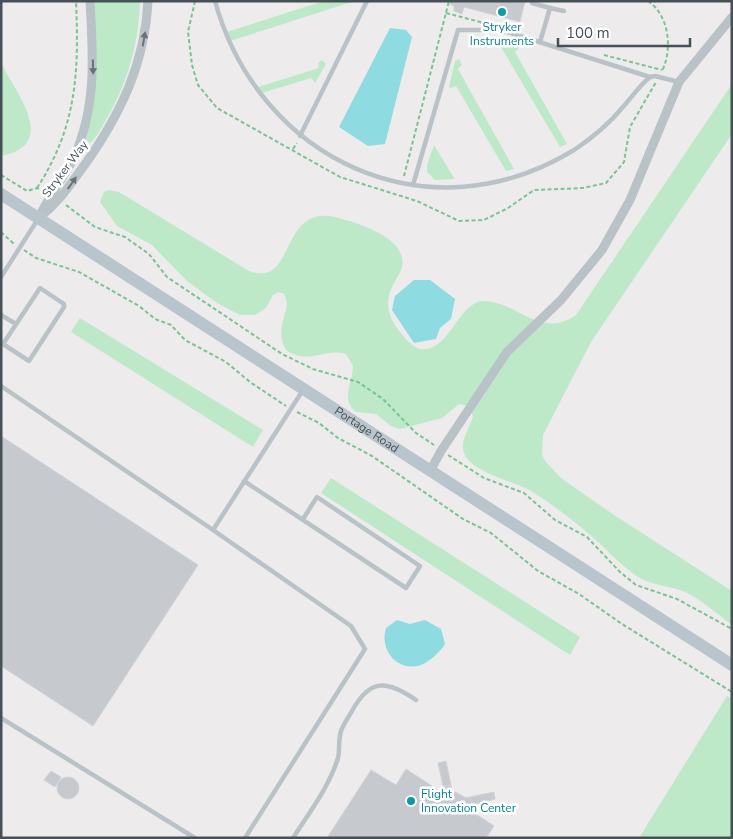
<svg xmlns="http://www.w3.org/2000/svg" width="733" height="839" font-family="'Nunito Sans',sans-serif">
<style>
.green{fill:#bde9c8}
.water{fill:#8edce1}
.building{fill:#c6c9cd;stroke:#d0d3d7}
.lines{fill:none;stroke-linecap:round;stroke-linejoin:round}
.path{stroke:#79c394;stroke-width:2;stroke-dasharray:4 2.5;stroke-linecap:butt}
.lane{stroke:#b8c2c7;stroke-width:4.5}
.street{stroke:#b8c2c7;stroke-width:9}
.secondary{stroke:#b9c5cc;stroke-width:12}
.oneway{fill:#687379}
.culture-dot{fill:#0f9aa8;stroke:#fff;stroke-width:2}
.labels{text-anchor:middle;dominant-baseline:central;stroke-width:5;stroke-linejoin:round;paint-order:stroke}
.culture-label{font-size:12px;fill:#0d838f;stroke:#fff}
.street-label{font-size:12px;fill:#465157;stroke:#fff}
</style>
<rect width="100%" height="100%" fill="#eeebec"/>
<g class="green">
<path d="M94,1H140C139,45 126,88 103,125C99,132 95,140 89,143L86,139C99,93 96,48 94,1Z"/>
<path d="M324,1H355L230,41L227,32Z"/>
<path d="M495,38L520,47L515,52L567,144L560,147L498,42L491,44L492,39Z"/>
<path d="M459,59L462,65L458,69L514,169L506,171L456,86L451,88L449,87L455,61Z"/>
<path d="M322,60L326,64L315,83L311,78L262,93L258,87L319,68L318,63Z"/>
<path d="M1,63C16,93 60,145 1,156Z"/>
<path d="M732,84V134L591,342L543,435L542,455L545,461L561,478L611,513L732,591V625C717,614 702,600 685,592C669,585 650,586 635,575C618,563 605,547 589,534C573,520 549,502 531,491C513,481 474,473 465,455C458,442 470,429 473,416L468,406L459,404L442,418L400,429L391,426L376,414L356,412C340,399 353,383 353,366L346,354C323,347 309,366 286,350C272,325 294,311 284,294L278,292L273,295L266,308L255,315H240L217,303L187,281L152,245L117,226L100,202L104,192L108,190L119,192L249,271C296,289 279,204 335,217C357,223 408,237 402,267C400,274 395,280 392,287C384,304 389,318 400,332C405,338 412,347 420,349C450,353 458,301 484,301C518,302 540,340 576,315Z"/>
<path d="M434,145L454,178V179L435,180L427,172V165Z"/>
<path d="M80,318L263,430L253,447L71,332Z"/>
<path d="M331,478L580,637L570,655L321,493Z"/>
<path d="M727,696L732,699V838H639Z"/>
</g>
<g class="water">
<path d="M390,28L406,30L412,37L385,144L368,146L339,127Z"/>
<path d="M414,280H430L455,299L451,319L440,328L436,339L414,343L392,310L395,296Z"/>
<path d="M397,620L410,624L425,620L441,629L445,644C440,652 429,662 421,665C397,673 379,649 386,628Z"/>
</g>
<g class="building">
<path d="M450,1H525L520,22L464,7L462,14L454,11V6L450,4Z"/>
<path d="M1,436L198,565L93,726L1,666Z"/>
<path d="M446,761L451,785L443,786L438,763Z"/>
<path d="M406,769L441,792L445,791L444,786L451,785L452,790L466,798L470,797L472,804L467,805L468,809L494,826L486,838H327L371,770L396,785Z"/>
<path d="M51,771L61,777L55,787L44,780Z"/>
<circle cx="68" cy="788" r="11"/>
<path d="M494,792L495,799L472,805L470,797Z"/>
</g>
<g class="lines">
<g class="path">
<path d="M195,1L188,32L192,65L198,85L217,108L340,177L417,201L459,221L484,220L508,208L534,190L583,188L606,183L624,162L630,127L656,82"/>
<path d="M648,1C669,15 673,49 662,71"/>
<path d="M446,13L484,23"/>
<path d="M604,55L662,70"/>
<path d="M293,149L297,143"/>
<path d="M1,175L27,191L37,188L45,192"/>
<path d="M404,176L449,1"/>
<path d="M37,188C77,126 79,73 76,1"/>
<path d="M66,205L95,227L125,237L149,254L167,277L282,354L313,369L358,382L383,399L416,433L434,445"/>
<path d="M1,232L14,244"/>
<path d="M24,250L36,258L79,272L139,306L155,319L171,325L185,340L226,362L250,382L286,406"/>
<path d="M297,412L319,423L338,438L372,456L463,519L491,533L538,571L579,594L622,624L732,692"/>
<path d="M448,455L484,478L524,493L555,520L587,537L620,572L636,585L677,599L732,629"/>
</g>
<g class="lane">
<path d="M215,1C259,161 429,239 574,150C592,138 609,124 622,108C632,97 639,86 650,77L655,76L679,82"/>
<path d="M532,3L550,8L540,42"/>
<path d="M550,8L564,11"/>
<path d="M300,136L367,1"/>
<path d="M413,185L458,30H501L650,77"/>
<path d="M1,277L38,219"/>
<path d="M40,288L64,304V307L29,361L3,344Z"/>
<path d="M1,315L16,324"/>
<path d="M1,386L213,530"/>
<path d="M244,481L406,588L420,566L317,497L303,519"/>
<path d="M1,718L195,838"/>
<path d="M245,838L365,649L351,626L213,530L303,390"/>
<path d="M293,838C309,813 329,787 338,758C340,750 338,740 341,731C343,725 348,718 352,711C370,678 387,680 416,700"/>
</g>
<g class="street">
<path d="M41,213C51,194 65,176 74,157C97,106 93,55 90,1"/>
<path d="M39,218C61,200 69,186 86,163C121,113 145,63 148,1"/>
<path d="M430,471L441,451L507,352L561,300L602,250L630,200L679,82L732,17"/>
</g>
<path class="secondary" id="s1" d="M1,194L732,665"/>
</g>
<defs><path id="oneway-solid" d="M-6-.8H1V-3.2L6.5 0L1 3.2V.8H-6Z" transform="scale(1.25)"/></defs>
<g class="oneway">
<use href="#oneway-solid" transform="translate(144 39) rotate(-80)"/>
<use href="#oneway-solid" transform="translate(93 67) rotate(89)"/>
<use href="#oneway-solid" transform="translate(72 183) rotate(-55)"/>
</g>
<g class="culture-dot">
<circle cx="502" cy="12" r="5"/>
<circle cx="411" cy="801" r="5"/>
</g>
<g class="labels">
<g class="culture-label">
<text x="502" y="27">Stryker<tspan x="502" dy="14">Instruments</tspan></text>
<text x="421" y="794" text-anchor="start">Flight<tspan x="421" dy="14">Innovation Center</tspan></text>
</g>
<g class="street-label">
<text transform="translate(65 169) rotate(-53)">Stryker Way</text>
<text stroke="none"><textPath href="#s1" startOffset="435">Portage Road</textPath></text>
</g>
</g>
<rect width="733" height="839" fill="none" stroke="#465157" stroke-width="5"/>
<path d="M558 38v8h132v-8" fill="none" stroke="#465157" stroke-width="2.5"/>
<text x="566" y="38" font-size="15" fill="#465157" stroke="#ffffff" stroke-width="4" paint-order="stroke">100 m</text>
</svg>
